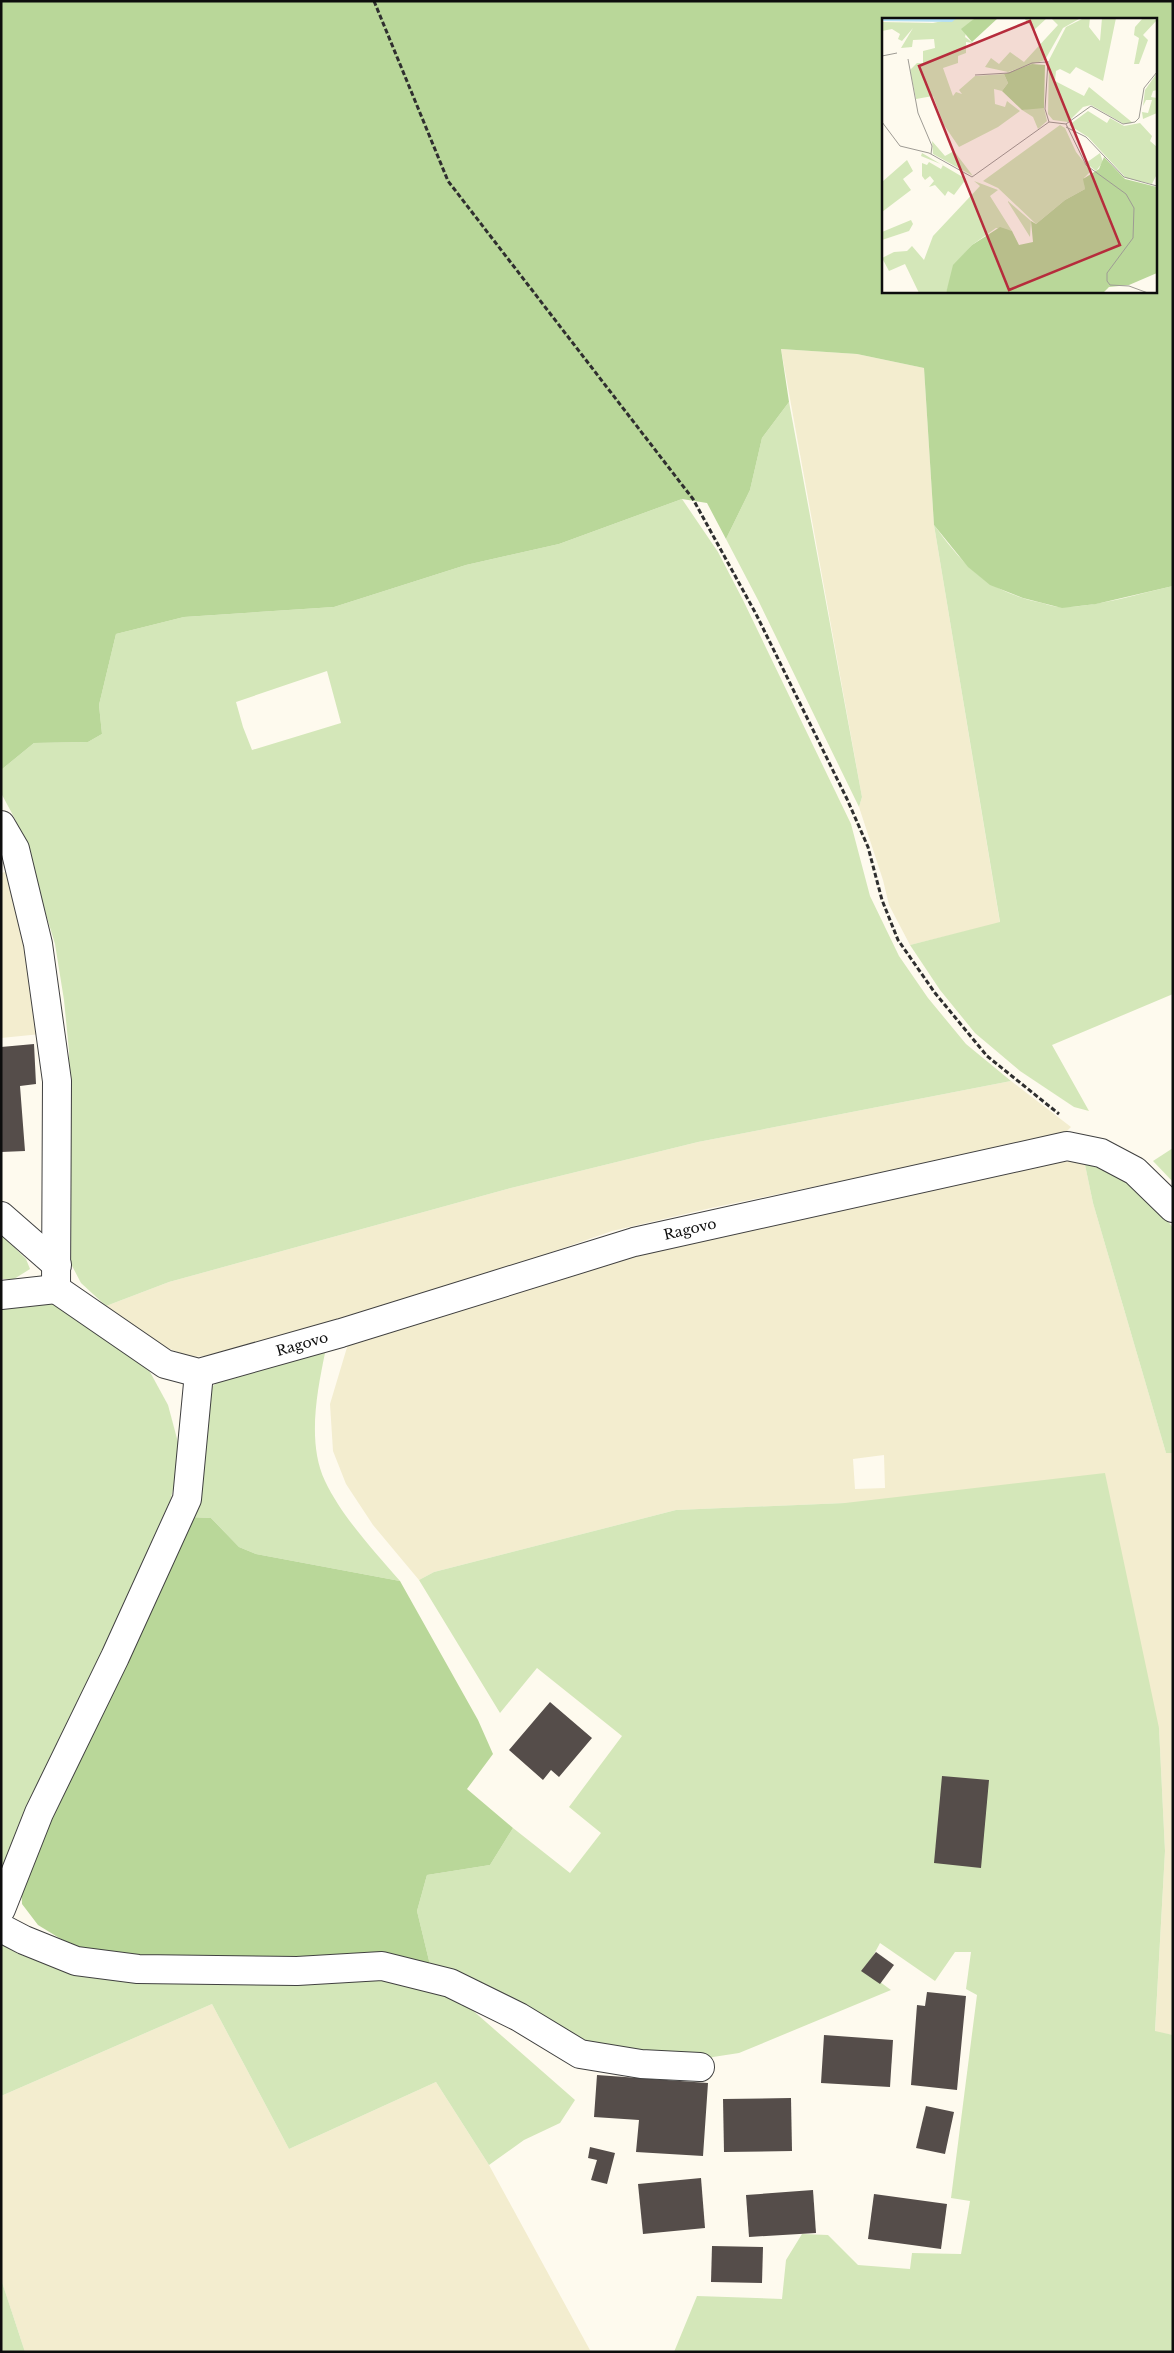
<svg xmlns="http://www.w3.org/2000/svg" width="1174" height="2353" font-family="'Libre Baskerville',serif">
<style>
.farmland{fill:#f3edcf;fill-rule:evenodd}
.green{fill:#d4e7b9;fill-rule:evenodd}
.forest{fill:#b9d799;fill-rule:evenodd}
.building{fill:#554d4a}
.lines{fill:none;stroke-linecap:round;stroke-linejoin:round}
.minor-casing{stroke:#404040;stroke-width:30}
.path{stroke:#2f2f2f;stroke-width:3;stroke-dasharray:5 2.5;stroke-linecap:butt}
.minor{stroke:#fff;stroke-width:28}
.labels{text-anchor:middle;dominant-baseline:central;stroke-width:5;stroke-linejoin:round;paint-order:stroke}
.street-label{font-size:14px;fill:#0d0d0d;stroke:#fff}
.inset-road{fill:none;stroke:#9e9b94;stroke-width:1}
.view{fill:#b62c3c;fill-opacity:0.15;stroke:#b62c3c;stroke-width:2.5}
.inset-edge{fill:none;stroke:#0d0d0d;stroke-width:2.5}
</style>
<rect width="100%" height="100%" fill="#fefaee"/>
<g class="farmland">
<path d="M781,349L857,354L924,368L934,525L1000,923L910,945L889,905L883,880L859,807L862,797Z"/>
<path d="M14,870L51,1033L1,1038V873Z"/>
<path d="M1011,1081L1071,1127L1063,1135L711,1208L612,1231L509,1267L218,1355L191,1357L162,1346L106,1306L169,1282L511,1188L698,1142Z"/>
<path d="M1084,1160L1093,1203L1166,1453H1173V2035L1155,2032L1165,1851L1159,1728L845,1503L676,1510L434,1572L419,1580L373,1525L346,1484L333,1451L330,1404L348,1344L659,1246L1026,1166ZM884,1455L885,1488L855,1489L853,1459Z"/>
<path d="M212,2004L289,2149L436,2082L489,2165L591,2352H25L1,2279V2096Z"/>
</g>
<g class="green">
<path d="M789,402L862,797L859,807L758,600L726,539L750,490L762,438Z"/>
<path d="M682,499L718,552L743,600L851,824L870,896L899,956L928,998L966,1044L1011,1081L698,1142L511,1188L169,1282L106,1306L81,1283L70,1262L69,1051L64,1000L55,944L35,878L15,819L1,793V770L34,743L88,742L102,734L99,705L116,634L184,617L334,607L466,565L559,544ZM327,671L341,723L252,750L243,727L236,702Z"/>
<path d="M934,525C965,567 986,590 1038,602C1047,604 1056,608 1064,607C1101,606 1137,594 1173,586V994L1052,1045L1089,1111L1074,1107L1020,1071L975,1033L940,990L910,945L1000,922Z"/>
<path d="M1173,1148V1182L1153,1161Z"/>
<path d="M1084,1160L1120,1176L1159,1209L1173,1228V1453H1166L1093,1203Z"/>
<path d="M1,1234L26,1259L30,1269L14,1279H1Z"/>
<path d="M45,1302L67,1309L119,1346L150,1372L168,1405L179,1446L180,1465L170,1501L1,1875V1306Z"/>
<path d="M309,1347L325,1353C317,1392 307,1443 325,1481C342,1517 375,1552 400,1581L256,1554L239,1547L211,1518L187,1517L209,1389L222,1379Z"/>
<path d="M1105,1473L1159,1728L1165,1851L1155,2031L1173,2035V2352H674L697,2296L782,2299L786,2260L802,2234L828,2235L858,2265L910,2269L912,2253L961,2254L970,2201L951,2198L977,1995L966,1989L971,1952H955L935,1981L880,1943L865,1971L891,1990L739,2053L713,2057L702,2062L591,2043L431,1969L417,1911L427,1875L490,1865L513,1828L570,1873L601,1833L569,1807L622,1736L537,1668L500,1713L419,1580L434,1572L676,1510L845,1503Z"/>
<path d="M3,1945L45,1959L381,1977L462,2001L575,2100L560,2123L524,2140L489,2165L436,2082L289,2149L212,2004L1,2096V1946Z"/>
<path d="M1,2279L25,2352H1Z"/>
</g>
<g class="forest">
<path d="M1,1H1173V586L1096,604L1062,608L1023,598L990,585L968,567L934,525L924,368L857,354L781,349L789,402L762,438L750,490L726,539L707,503L682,499L559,544L466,565L334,607L184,617L116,634L99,705L102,734L88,742L34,743L1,770ZM883,19H1155V291H883Z"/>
<path d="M187,1517L211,1518L239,1547L256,1554L400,1581L478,1720L493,1754L467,1789L513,1828L490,1865L427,1875L417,1911L431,1969L136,1959L74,1947L38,1925L22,1904L21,1883Z"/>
</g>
<g class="building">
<path d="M34,1044L36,1084L20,1086L25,1151L1,1152V1047Z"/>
<path d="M550,1702L592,1738L559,1777L551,1770L543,1780L509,1750Z"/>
<path d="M942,1776L989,1780L981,1868L934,1863Z"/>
<path d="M876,1952L894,1965L880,1984L861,1971Z"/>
<path d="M927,1992L966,1996L957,2090L911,2085L917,2005L925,2006Z"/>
<path d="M824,2035L893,2040L890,2087L821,2083Z"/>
<path d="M597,2075L708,2083L703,2156L636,2152L639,2120L594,2117Z"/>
<path d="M791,2098L792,2151L724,2152L723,2099Z"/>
<path d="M926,2106L954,2112L945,2154L916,2148Z"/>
<path d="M590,2147L615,2153L607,2184L591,2180L597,2160L588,2158Z"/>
<path d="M701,2178L705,2228L643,2234L638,2184Z"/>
<path d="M813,2190L816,2233L749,2237L746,2195Z"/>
<path d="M874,2194L947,2204L941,2249L868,2239Z"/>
<path d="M712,2246L763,2247L762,2283L711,2282Z"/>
</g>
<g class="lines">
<defs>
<g id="minor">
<path d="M1,825L15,849L38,944L57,1081L56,1289"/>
<path d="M1,1216L57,1265"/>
<path d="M56,1289L165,1364L199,1373L341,1333L634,1242L1067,1146L1101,1153L1135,1171L1173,1208"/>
<path d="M1,1295L56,1289"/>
<path d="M1,1909L39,1813L115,1657L187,1499L199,1373"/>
<path d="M1,1928L24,1940L76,1961L138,1969L297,1971L382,1966L450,1983L519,2017L580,2054L641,2064L700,2067"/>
</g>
</defs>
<use href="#minor" class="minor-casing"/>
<path class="path" d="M374,1L448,181L693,499L756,614L847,799L868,847L882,900L898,940L935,993L987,1056L1059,1114"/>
<use href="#minor" class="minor"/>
</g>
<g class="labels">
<g class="street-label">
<text transform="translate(690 1229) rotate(-13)">Ragovo</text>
<text transform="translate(302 1344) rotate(-16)">Ragovo</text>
</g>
</g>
<g transform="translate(882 18)">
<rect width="275" height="275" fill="#fefaee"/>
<path d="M75,0L92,1L86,7L83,19L91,25L84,24V35L76,38V45L61,50L71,78L74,74L80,76L77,72L93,58L122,56L126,65L120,73L112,71L113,86L123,89L125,83L138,93L116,109L77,129L62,107L51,78L34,81L28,52L35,45H41V33L53,30L52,21L31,22L30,29L19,30L31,10L20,23L16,21L18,16L10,11L0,13V4L51,5ZM142,0H165L152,12ZM169,0L197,1L181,10L163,42L126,54L103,49L109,40L117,46L128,34L142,44L176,7ZM202,0H208L207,9L218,23L220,0H234L221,63L194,49L188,56L178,51L174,53L173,63L202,78L207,69L251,105L242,106L209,87L201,89L186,104L171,102L166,96L167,42L184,9ZM261,0L275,2L261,17L266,22L257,46H252L257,20L252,17L253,9ZM275,55V72L271,73L269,79L275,80V95L261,101L260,94L266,95L270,82H264L261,88L263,72ZM154,89L162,90L165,103L156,111L151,99L140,92ZM206,93L225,105L228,100L242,108L258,105L270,118L268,123L275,129V156L270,166L244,160L206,119L187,107ZM178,107L183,110L194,134L209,153L202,160L203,171L183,182L154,206L116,170L101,163ZM50,123L63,138L72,133L91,158L51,136ZM40,135L84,161L72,177L66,173L63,178L53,167L47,169L52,163L48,158L43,162L40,158V145L45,147L47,144L59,151L61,147L39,138ZM218,135L221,144L214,153L204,145ZM25,142L31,153L21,161L29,172L0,194V164ZM92,163L116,172L108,178L130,213L114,210L90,227L74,245L64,275H37L23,246L7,253L0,240L12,234L25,233L30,228L42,242L51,218L98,168ZM126,183L149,203L148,219L126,184ZM29,202L31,206L27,213L0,222V214Z" fill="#d4e7b9"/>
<path d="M93,0H116L90,24L79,11ZM150,46L163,47L162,90L140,92L120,73L126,65L122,56ZM222,139L243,161L275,169V255L247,267L227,269L221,275H64L71,247L90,227L118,209L130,213L137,227L151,224L149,203L154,206L183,182L203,171L201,161L217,151Z" fill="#b9d799"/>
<path d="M0,0H75L70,4L0,3Z" fill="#b5e0f3"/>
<path class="inset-road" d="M0,38L15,35M26,41L36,95L50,128L49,136M166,43L163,91L167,104M93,57L127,55L150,45L165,44M0,104L18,128L47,135L90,159L167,104M167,104L184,106M184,106L204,147L244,176L252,190L251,220L225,255V263L228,267L247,268L266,275M184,106L209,88L241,106L253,104L257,100L262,70L275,54M184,109L204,119L242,159L275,168"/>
<path class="view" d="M148,3L238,227L127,272L37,48Z"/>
<rect width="275" height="275" class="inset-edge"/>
</g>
<rect width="1174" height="2353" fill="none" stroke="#0d0d0d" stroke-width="5"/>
</svg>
